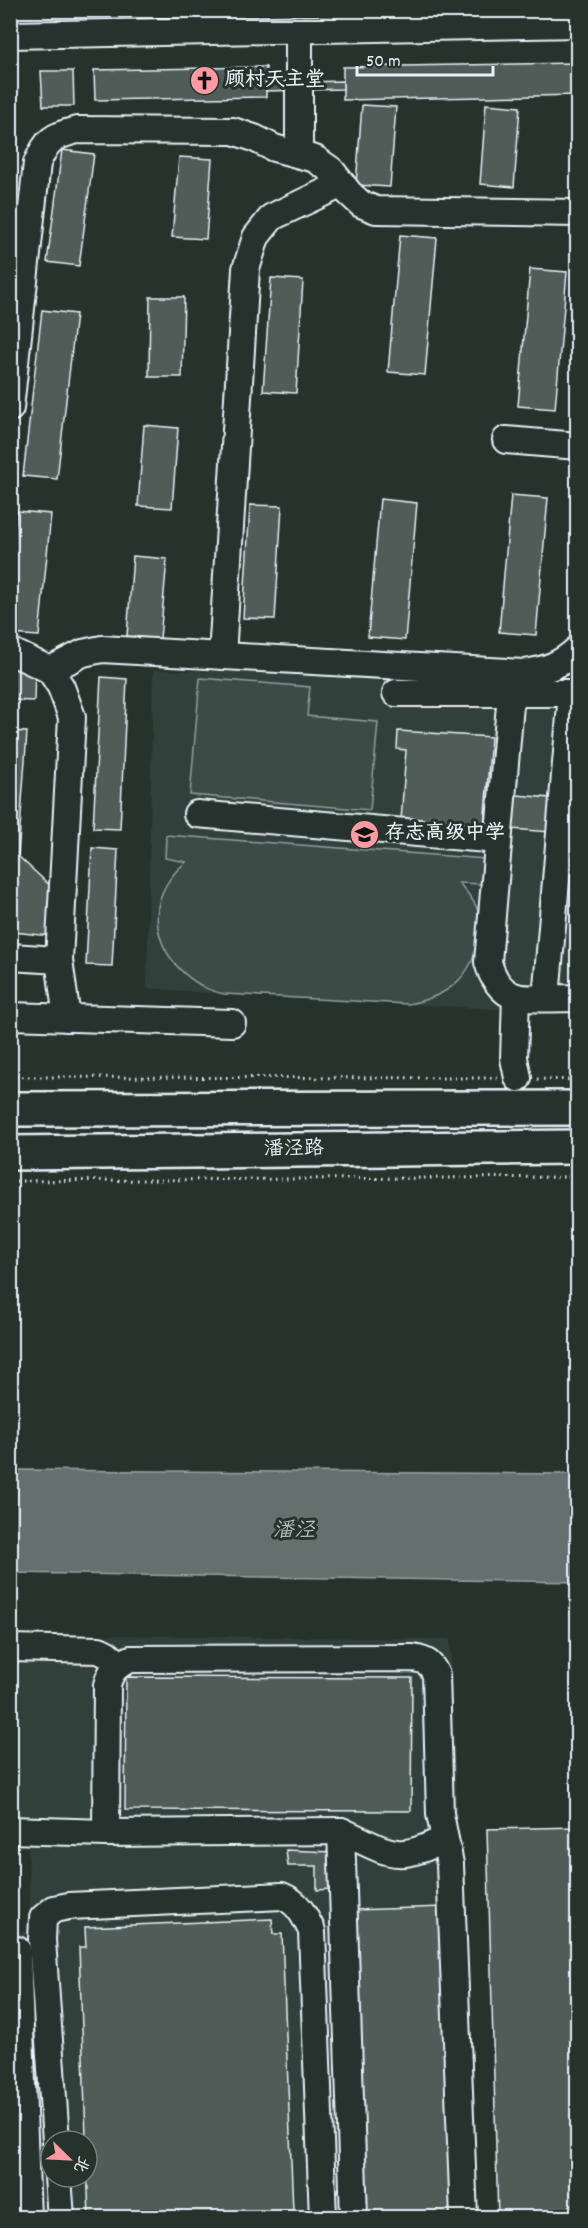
<svg xmlns="http://www.w3.org/2000/svg" width="588" height="2228" font-family="Dekko,'LXGW WenKai TC',sans-serif">
<style>
.built{fill:#333f3a;fill-rule:evenodd}
.green{fill:#3e4b47;stroke:#939ea0;stroke-width:1.5}
.water{fill:#636f6d;stroke:#98a3a5;stroke-width:1.5}
.building{fill:#505c59;stroke:#e8f1f8;stroke-width:1.5}
.lines{fill:none;stroke-linecap:round;stroke-linejoin:round}
.minor-casing{stroke:#e8f1f8;stroke-width:30}
.major-casing{stroke:#e8f1f8;stroke-width:38}
.path{stroke:#e8f1f8;stroke-width:3;stroke-dasharray:1.5 4.5;stroke-linecap:butt}
.minor{stroke:#26332d;stroke-width:26}
.major{stroke:#26332d;stroke-width:33}
.labels{text-anchor:middle;dominant-baseline:central;stroke-width:6;stroke-linejoin:round;paint-order:stroke}
.poi-label{font-size:20px;font-weight:bold;fill:#e8f1f8;stroke:#26332d;text-anchor:start}
.street-label{font-size:20px;fill:#e8f1f8;stroke:#26332d}
.water-label{font-size:21px;font-style:italic;fill:#b3bdc0;stroke:#26332d}
</style>
<rect width="100%" height="100%" fill="#26332d"/>
<filter id="ink" filterUnits="userSpaceOnUse"><feTurbulence type="fractalNoise" baseFrequency=".0167" numOctaves="2"/><feDisplacementMap in="SourceGraphic" scale="12" xChannelSelector="R" yChannelSelector="G"/><feConvolveMatrix kernelMatrix="1 2 1 2 8 2 1 2 1" color-interpolation-filters="sRGB"/></filter>
<g filter="url(#ink)">
<g class="built">
<path d="M153,670L577,679V1013L246,996L147,988Z"/>
<path d="M11,1634L450,1639L474,2217H11L10,1933L31,1932L28,1845H11ZM51,2141H87V2177H51Z"/>
</g>
<g class="green">
<path d="M200,678L310,687L307,716L378,722L370,810L190,795Z"/>
<path d="M166,835L486,859L483,884L459,883C466,891 475,901 478,911C480,919 479,930 478,939C472,979 446,997 408,1004L224,994C216,992 208,990 202,986C152,958 140,899 186,862L165,858Z"/>
</g>
<path class="water" d="M11,1470L577,1474V1582L11,1573Z"/>
<g class="building">
<path d="M578,63V95L343,100V67Z"/>
<path d="M266,67V97L95,100L94,70Z"/>
<path d="M41,71H73L74,106H43Z"/>
<path d="M343,81V89L266,91V83Z"/>
<path d="M486,104L520,107L514,187L480,184Z"/>
<path d="M362,105L396,107L390,187L356,185Z"/>
<path d="M62,150L94,154L79,266L47,262Z"/>
<path d="M179,157L212,159L206,239L172,237Z"/>
<path d="M400,235L437,238L425,375L388,372Z"/>
<path d="M530,269L567,272L555,409L518,406Z"/>
<path d="M271,278L303,280L296,393L263,391Z"/>
<path d="M150,297H184L182,377H149Z"/>
<path d="M42,310L76,314L57,479L23,476Z"/>
<path d="M144,425L178,428L172,508L138,506Z"/>
<path d="M511,495L548,498L536,635L499,632Z"/>
<path d="M380,499L417,503L405,640L368,637Z"/>
<path d="M250,505L282,506L275,619L243,618Z"/>
<path d="M17,511L51,514L39,636L10,634V576Z"/>
<path d="M133,556L167,559L160,639L127,636Z"/>
<path d="M10,669L35,670L34,701L10,700Z"/>
<path d="M101,677L127,679L120,829L93,828Z"/>
<path d="M10,731L27,732L18,856L55,890L50,936L13,932L10,929Z"/>
<path d="M398,731L491,737L484,827L401,821L406,750L397,749Z"/>
<path d="M506,794L550,798L549,813L578,816V834L484,827L486,809L504,811Z"/>
<path d="M92,848L118,850L112,966L86,965Z"/>
<path d="M578,917V971H573Z"/>
<path d="M126,1677L412,1678L411,1811L125,1810Z"/>
<path d="M578,1827V2218H498L487,1829Z"/>
<path d="M286,1850L331,1852L332,1889L317,1890V1866H288Z"/>
<path d="M444,1907L455,2218H364L353,1910Z"/>
<path d="M272,1919L273,1934H282L293,2211L89,2218L79,1947H86L85,1927Z"/>
<path d="M10,2034L17,2216H10Z"/>
</g>
<g class="lines">
<defs>
<g id="minor">
<path d="M299,29V154"/>
<path d="M10,35L578,24"/>
<path d="M10,408L37,163C48,139 51,137 77,130L233,131L254,138L274,148L315,159L331,170L349,193L361,204L376,210L578,213"/>
<path d="M506,440L578,446"/>
<path d="M10,651L50,670L61,687L72,717L59,960L67,1018"/>
<path d="M222,656L246,269L256,237L272,217L342,184"/>
<path d="M50,670L83,653L102,649L524,673C546,670 561,665 578,649"/>
<path d="M396,693H578"/>
<path d="M511,693L488,962C492,977 501,992 516,997C528,1000 564,998 578,998"/>
<path d="M197,814L498,840"/>
<path d="M10,957L59,960"/>
<path d="M516,997L514,1058L518,1078"/>
<path d="M546,998L572,693"/>
<path d="M10,1016L232,1023"/>
<path d="M10,1648L99,1650L107,1654L119,1664"/>
<path d="M10,1830L106,1833L341,1831L354,2218"/>
<path d="M341,1831C387,1851 395,1865 444,1839"/>
<path d="M106,1833L107,1685C111,1670 116,1665 131,1659L413,1658C426,1660 431,1663 436,1675L440,1814L450,1864L464,2218"/>
<path d="M10,1950H17L27,2218"/>
<path d="M56,2141L42,1940L43,1918L54,1909L69,1906L282,1896C299,1903 304,1915 312,1931L323,2218"/>
<path d="M58,2177L61,2218"/>
</g>
<g id="major">
<path d="M10,1109L578,1108"/>
<path d="M10,1153L578,1147"/>
</g>
</defs>
<use href="#minor" class="minor-casing"/>
<use href="#major" class="major-casing"/>
<g class="path">
<path d="M10,1077L498,1078"/>
<path d="M537,1079L578,1080"/>
<path d="M10,1181L578,1177"/>
</g>
<use href="#minor" class="minor"/>
<use href="#major" class="major"/>
</g>
</g>
<defs>
<symbol id="church-disc" viewBox="-11 -11 22 22"><circle r="9.5" fill="#ff9aa2" stroke="#26332d"/><path d="M-1.2-6h2.4v3.5h3.3v2.4h-3.3V6h-2.4V-.1h-3.3v-2.4h3.3Z" fill="#111"/></symbol>
<symbol id="school-disc" viewBox="-11 -11 22 22"><circle r="9.5" fill="#ff9aa2" stroke="#26332d"/><path d="M0-5L7-2L0 1L-7-2ZM-4 1L0 2.5L4 1V4Q0 6-4 4Z" fill="#111"/></symbol>
</defs>
<g fill-rule="evenodd">
<use href="#church-disc" x="188" y="64" width="33" height="33"/>
<use href="#school-disc" x="348" y="818" width="33" height="33"/>
</g>
<g class="labels">
<g class="poi-label">
<text x="225" y="81">顾村天主堂</text>
<text x="385" y="834">存志高级中学</text>
</g>
<g class="street-label">
<text transform="translate(294 1150) rotate(-1)">潘泾路</text>
</g>
<g class="water-label">
<text x="294" y="1532">潘泾</text>
</g>
</g>
<rect width="588" height="2228" fill="none" stroke="#26332d" stroke-width="36"/>
<rect x="18" y="18" width="552" height="2192" fill="none" stroke="#e8f1f8" stroke-width="2" filter="url(#ink)"/>
<g transform="translate(69 2159) rotate(114)"><circle r="28" fill="#26332d" stroke="#747f7e" stroke-width="1.5"/>
<path d="M0-4.5L10 22L0 15L-10 22Z" fill="#ff9aa2"/>
<text y="-9" font-size="16" font-weight="bold" text-anchor="middle" fill="#e8f1f8">北</text>
</g>
<path d="M357 66v9h136v-9" fill="none" stroke="#e8f1f8" stroke-width="3"/>
<text x="366" y="66" font-size="18" fill="#e8f1f8" stroke="#26332d" stroke-width="4.5" paint-order="stroke">50 m</text>
</svg>
